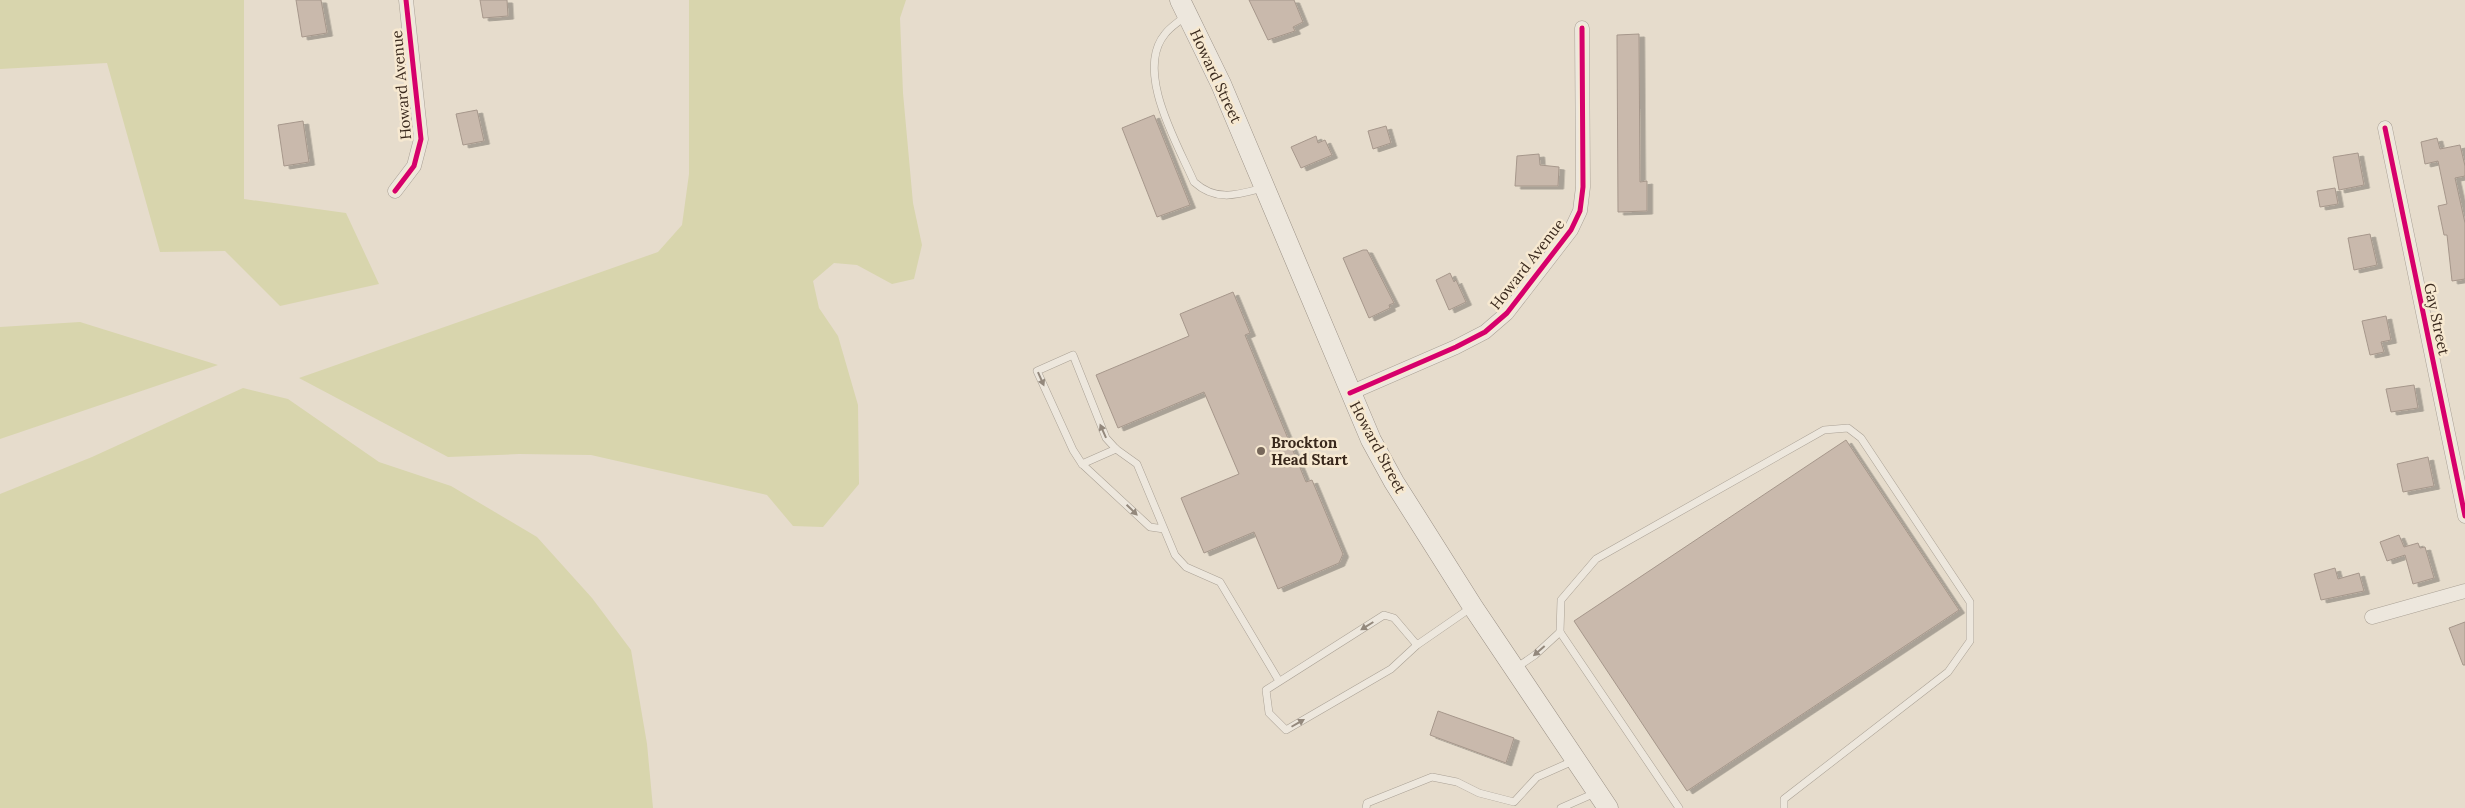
<svg xmlns="http://www.w3.org/2000/svg" width="2465" height="808" font-family="Lora,serif">
<style>
.green{fill:#d8d5ad}
.building{fill:#c9b9ac;stroke:#a6978b;filter:url(#shadow)}
.lines{fill:none;stroke-linecap:round;stroke-linejoin:round}
.lane-casing{stroke:#aaa195;stroke-width:8}
.street-casing{stroke:#aaa195;stroke-width:15}
.secondary-casing{stroke:#9a9085;stroke-width:21}
.lane{stroke:#ede7dd;stroke-width:7}
.street{stroke:#ede7dd;stroke-width:14}
.secondary{stroke:#ede7dd;stroke-width:20}
.cycleway-casing{stroke:#f7e9d1;stroke-width:8}
.cycleway{stroke:#d6006c;stroke-width:5}
.oneway{fill:#93887c}
.poi-dot{fill:#76675a;stroke:#f7e9d1;stroke-width:2}
.labels{text-anchor:middle;dominant-baseline:central;stroke-width:5;stroke-linejoin:round;paint-order:stroke}
.street-label{font-size:15px;fill:#39281c;stroke:#f7e9d1}
.poi-label{font-size:15px;font-weight:bold;fill:#39281c;stroke:#f7e9d1;text-anchor:start}
</style>
<defs>
<filter id="shadow"><feDropShadow dx="5.5" dy="3" stdDeviation="0" flood-color="#0004"/></filter>
</defs>
<rect width="100%" height="100%" fill="#e6dccc"/>
<g class="green">
<path d="M0,0H244V199L346,213L379,284L280,306L225,251L160,252L107,63L0,69Z"/>
<path d="M689,0H906L900,18L903,93L913,203L922,245L914,279L892,284L857,265L834,263L813,281L819,308L838,336L858,405L859,484L823,527L793,526L767,495L591,455L519,454L448,457L299,378L658,252L682,225L689,174Z"/>
<path d="M80,322L218,365L0,439V327Z"/>
<path d="M243,388L288,399L379,462L451,486L537,537L592,598L631,650L647,744L653,808H0V494L92,457Z"/>
</g>
<g class="building">
<path d="M296,0H321L327,33L302,37Z"/>
<path d="M480,0H507L508,16L483,18Z"/>
<path d="M1249,0H1294L1303,22L1293,27L1295,31L1268,40Z"/>
<path d="M1639,34L1640,182L1647,181V211L1618,212L1617,35Z"/>
<path d="M477,110L484,141L463,145L456,114Z"/>
<path d="M1154,115L1190,205L1157,217L1122,128Z"/>
<path d="M303,121L309,162L284,166L278,125Z"/>
<path d="M1386,126L1391,143L1373,149L1368,131Z"/>
<path d="M1316,136L1318,143L1325,140L1332,155L1301,168L1291,147Z"/>
<path d="M2437,138L2440,149L2460,145L2465,166V176L2455,178L2465,223V279L2452,281L2447,235H2444L2438,206L2447,204L2438,161L2425,164L2421,142Z"/>
<path d="M2358,153L2364,185L2339,190L2333,157Z"/>
<path d="M1539,154L1540,165L1559,167L1558,186H1515L1517,156Z"/>
<path d="M2335,188L2338,204L2320,207L2317,191Z"/>
<path d="M2370,234L2377,265L2354,270L2348,238Z"/>
<path d="M1363,250H1367L1394,303L1389,305L1390,308L1369,318L1343,258Z"/>
<path d="M1450,273L1454,282L1456,280L1466,302L1449,310L1436,280Z"/>
<path d="M1233,292L1250,333L1245,335L1306,482L1312,480L1343,554L1339,563L1278,589L1254,532L1204,553L1181,498L1239,474L1204,392L1118,428L1096,375L1189,336L1180,314Z"/>
<path d="M2386,316L2391,340L2381,342L2384,352L2370,355L2362,321Z"/>
<path d="M2414,385L2418,408L2391,412L2386,389Z"/>
<path d="M1846,440L1959,610L1687,791L1574,621Z"/>
<path d="M2428,457L2434,486L2403,492L2397,464Z"/>
<path d="M2399,535L2404,547L2418,543L2420,548L2425,547L2434,578L2413,584L2405,555L2387,561L2380,542Z"/>
<path d="M2335,568L2338,579L2359,573L2364,591L2321,600L2314,574Z"/>
<path d="M2465,622V665H2463L2449,628Z"/>
<path d="M1438,711L1514,738L1506,763L1430,735Z"/>
</g>
<g class="lines">
<defs>
<g id="lane">
<path d="M1185,16C1179,22 1170,27 1165,34C1134,71 1178,145 1194,182C1216,202 1237,195 1263,188"/>
<path d="M1082,464L1116,449"/>
<path d="M1164,529L1150,527L1082,464L1073,450L1037,371L1073,355L1106,438L1116,449L1137,464L1175,555L1186,567L1220,582L1279,681"/>
<path d="M1417,645L1394,618L1384,615L1266,690L1269,713L1286,730L1391,669L1417,645L1472,607"/>
<path d="M1516,668L1535,655L1560,632"/>
<path d="M1366,808L1367,803L1432,777L1457,782L1479,793L1514,802L1537,777L1573,761"/>
<path d="M1561,808L1595,793"/>
<path d="M1679,808L1560,632L1561,600L1596,559L1824,430L1848,428L1861,438L1970,602V641L1948,672L1784,799V808"/>
</g>
<g id="street">
<path d="M2385,128L2465,516"/>
<path d="M395,191L414,166L421,139L406,0"/>
<path d="M1350,393L1456,347L1485,332L1507,313L1571,230L1580,211L1583,187L1582,28"/>
<path d="M2372,617L2465,591"/>
</g>
<path id="secondary" d="M1180,0L1221,84L1371,440L1394,482L1473,607L1608,808"/>
</defs>
<use href="#lane" class="lane-casing"/>
<use href="#street" class="street-casing"/>
<use href="#secondary" class="secondary-casing"/>
<use href="#lane" class="lane"/>
<use href="#street" class="street"/>
<use href="#secondary" class="secondary"/>
<defs>
<g id="cycleway">
<path d="M2385,128L2465,516"/>
<path d="M395,191L414,166L421,139L406,0"/>
<path d="M1350,393L1456,347L1485,332L1507,313L1571,230L1580,211L1583,187L1582,28"/>
</g>
</defs>
<use href="#cycleway" class="cycleway-casing"/>
<use href="#cycleway" class="cycleway"/>
</g>
<defs><path id="oneway-solid" d="M-6-.8H1V-3.2L6.5 0L1 3.2V.8H-6Z" transform="scale(1.25)"/></defs>
<g class="oneway">
<use href="#oneway-solid" transform="translate(1041 379) rotate(66)"/>
<use href="#oneway-solid" transform="translate(1103 431) rotate(-114)"/>
<use href="#oneway-solid" transform="translate(1132 510) rotate(44)"/>
<use href="#oneway-solid" transform="translate(1367 626) rotate(148)"/>
<use href="#oneway-solid" transform="translate(1539 651) rotate(139)"/>
<use href="#oneway-solid" transform="translate(1298 723) rotate(-30)"/>
</g>
<circle class="poi-dot" cx="1261" cy="451" r="5"/>
<g class="labels">
<g class="street-label">
<text transform="translate(1216 76) rotate(65)">Howard Street</text>
<text transform="translate(401 85) rotate(-95)">Howard Avenue</text>
<text transform="translate(1527 264) rotate(-52)">Howard Avenue</text>
<text transform="translate(2437 319) rotate(78)">Gay Street</text>
<text transform="translate(1378 447) rotate(62)">Howard Street</text>
</g>
<g class="poi-label">
<text x="1271" y="442">Brockton<tspan x="1271" dy="17">Head Start</tspan></text>
</g>
</g>
</svg>
